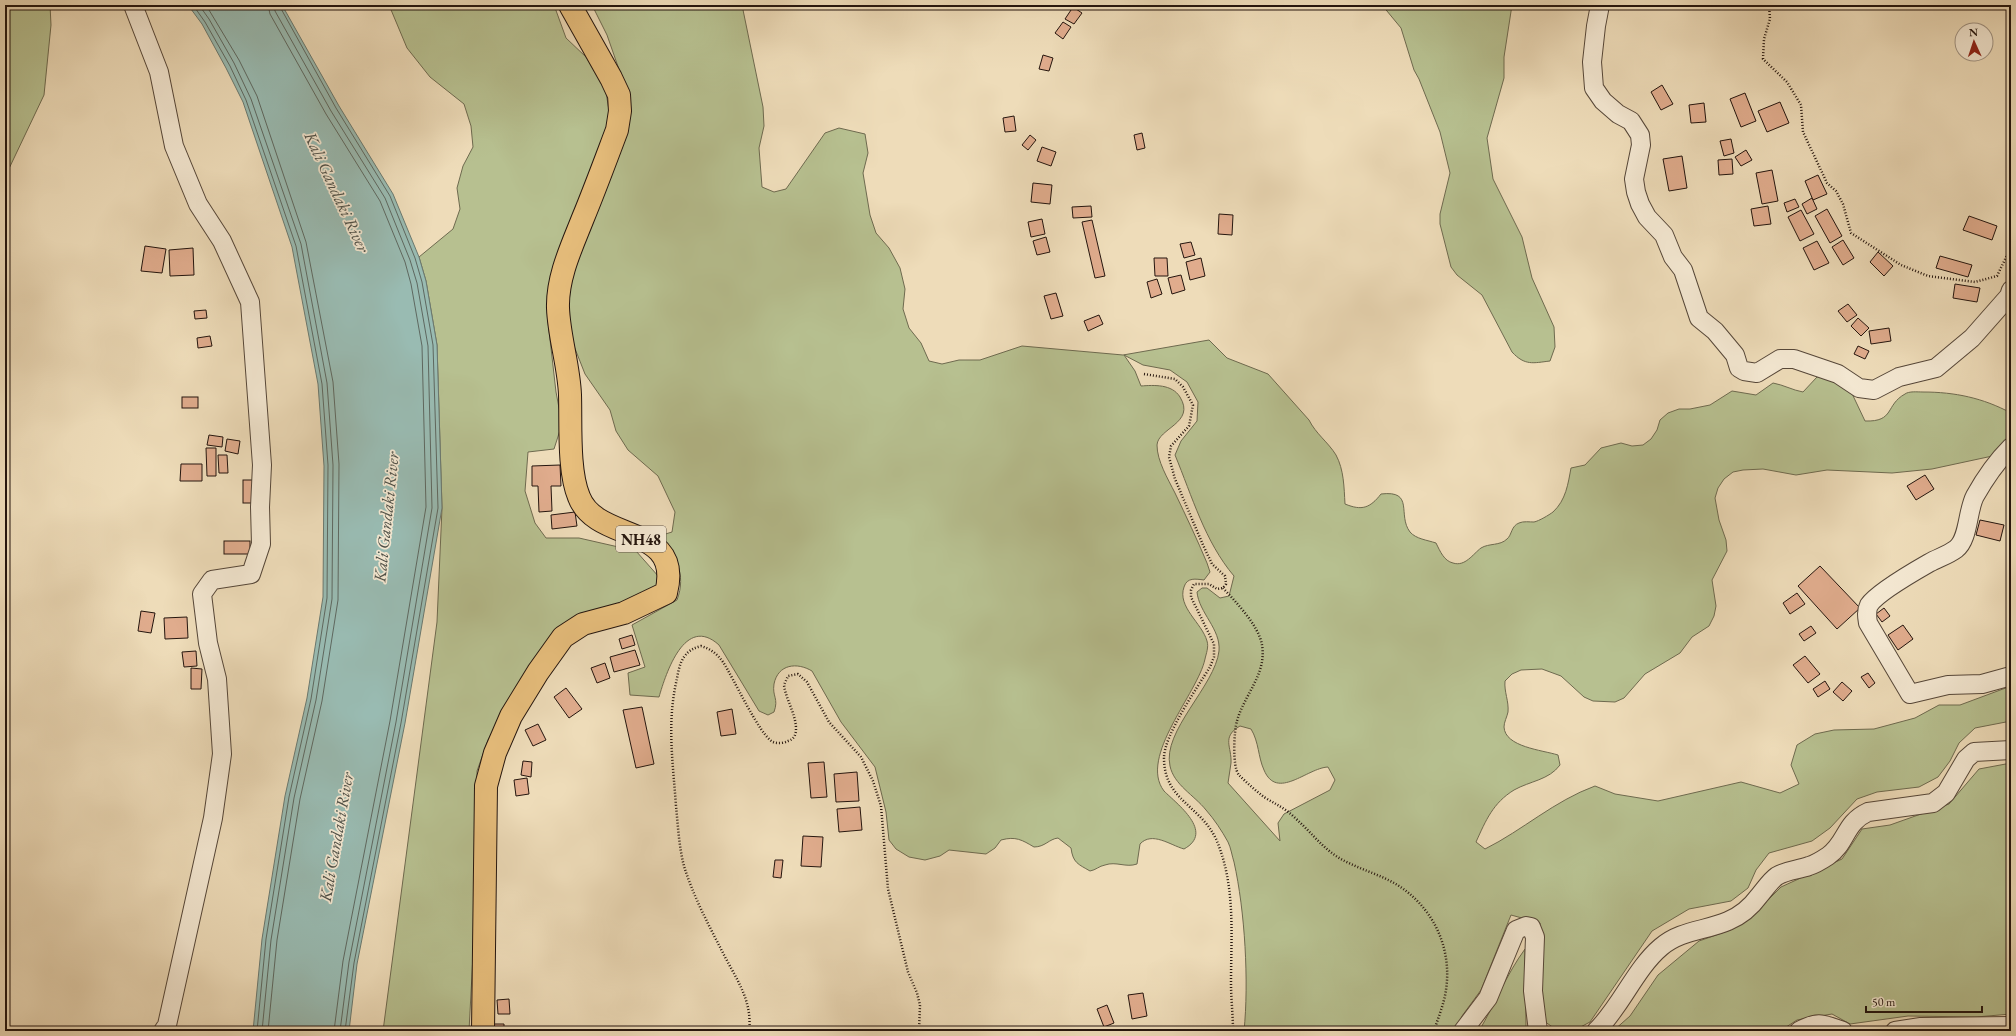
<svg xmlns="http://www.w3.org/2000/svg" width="2016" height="1036" font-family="'EB Garamond',serif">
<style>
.green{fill:#b7c090;stroke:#6e6a4f;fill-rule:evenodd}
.water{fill:#99bbb2;stroke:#6a7970}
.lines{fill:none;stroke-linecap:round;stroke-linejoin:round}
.shore{stroke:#5e6860;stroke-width:1}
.building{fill:#e0ac8d;stroke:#24150e}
.minor-casing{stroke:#564739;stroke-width:20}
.highway-casing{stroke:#24150e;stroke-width:24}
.path{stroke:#24150e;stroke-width:2.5;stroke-dasharray:1 2;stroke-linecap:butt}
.minor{stroke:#f4e8d2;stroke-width:18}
.highway{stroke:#e7be7c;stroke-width:22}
.labels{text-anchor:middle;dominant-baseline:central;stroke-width:3.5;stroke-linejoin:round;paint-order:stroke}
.shield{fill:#f4e8d2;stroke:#625449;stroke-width:1}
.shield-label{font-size:15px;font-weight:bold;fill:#24150e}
.water-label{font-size:17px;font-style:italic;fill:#4d4f47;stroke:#f4e8d2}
</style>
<rect width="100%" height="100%" fill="#eedcb9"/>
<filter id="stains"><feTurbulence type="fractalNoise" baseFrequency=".005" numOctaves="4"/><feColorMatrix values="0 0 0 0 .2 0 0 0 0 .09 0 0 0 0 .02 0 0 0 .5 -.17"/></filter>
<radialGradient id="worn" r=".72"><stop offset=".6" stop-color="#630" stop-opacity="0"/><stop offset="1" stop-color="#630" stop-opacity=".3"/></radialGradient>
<g class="green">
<path d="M5,5H50L51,25L44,95L5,177Z"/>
<path d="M389,5H554L566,38L586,57L605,87L610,116L549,294L548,322L556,392L562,424L554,449L528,452L525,491L535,523L546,538H579L636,551L659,577L656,593L573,623L505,708L488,740L477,771V879L469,1031H383L437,622L442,508L437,345L426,281L419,257L453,229L460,209L457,188L463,166L473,147L471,126L464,104L430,77L407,48Z"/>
<path d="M592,5H742L763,107L764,126L759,148L762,187L774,192L786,189L825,133L839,128L865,134L868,153L863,173L870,215L876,233L889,248L900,268L905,289L903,309L909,328L921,343L929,361L942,364L959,360H980L1022,346L1123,355L1209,340L1227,358L1268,374L1309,420C1316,434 1328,442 1336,455C1344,470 1344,487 1345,504C1362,511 1370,508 1381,494C1415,490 1397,515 1410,532C1416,539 1427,540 1436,543C1440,551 1444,561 1453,563C1465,567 1473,554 1481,548C1489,543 1500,546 1507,539C1512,535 1511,526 1519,523C1523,521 1530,522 1534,522C1539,521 1549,515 1553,512C1566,500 1568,484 1571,468L1585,465L1601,448L1621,443L1632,446L1643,445L1651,439L1657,430L1660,420L1668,413L1679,409H1690L1710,405L1732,391L1756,395L1773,383C1784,385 1792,390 1803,392L1817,377L1827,372L1847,383L1865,421C1895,422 1885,405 1905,394C1909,391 1917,392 1923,392C1955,392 1983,398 2011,413V452L1932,469L1892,473L1827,470L1796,475L1763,469L1743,470L1733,472L1724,479L1718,488L1715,498L1719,520L1726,540L1727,551L1712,580L1716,606L1714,616L1709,626L1692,637L1680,653L1645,674L1624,698L1615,702L1593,701L1584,697L1561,676L1542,669L1521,670L1512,674L1505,681C1504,692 1509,701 1508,712C1507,717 1504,722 1504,727C1505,747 1542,750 1558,755L1560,765C1549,780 1530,781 1514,790C1493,803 1486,820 1476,842L1485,849C1523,830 1554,801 1595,786L1615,794L1658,801L1741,782L1780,793L1799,784L1791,765L1797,745L1815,734L1834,730L1874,729L1915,718L1939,705H1960L2011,686V721L1975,728L1959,743L1950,761L1938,777L1919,787L1877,792L1857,799L1830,828L1812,841L1769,853L1756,870L1748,888L1731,901L1689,909L1652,931L1590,1022L1573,1031H1558L1544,1021L1540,963V923L1511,915L1481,990L1462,1016L1456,1031H1244C1249,982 1245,911 1234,862C1232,856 1231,848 1228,842C1222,831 1214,819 1206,810C1194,795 1174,785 1170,766C1162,731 1215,686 1219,651C1221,629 1199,613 1197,592L1202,588H1207L1220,598L1229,596L1234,576C1205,542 1192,496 1175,455L1181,441L1197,421L1198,402L1187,382L1170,370L1143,365L1124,355L1135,371L1141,386C1154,385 1172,384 1180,397C1196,423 1158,428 1157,445C1157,461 1168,479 1175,493C1186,516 1197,539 1207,563L1210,572L1204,580C1196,579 1187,577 1184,587C1177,607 1202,623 1207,641C1209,647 1206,654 1205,659C1198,693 1138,757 1164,791C1177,804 1215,832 1184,849C1170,845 1152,831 1140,844L1137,864C1126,868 1116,861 1105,865C1099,866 1096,870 1090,871C1078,864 1073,863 1071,848L1058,838C1049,839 1045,847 1034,847C1022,840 1016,836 1001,840L995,848L986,854L949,850L940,856L925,860L909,857L896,849L889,840L886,812L875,767L841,722L812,671C797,662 778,664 774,684C772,697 779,698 774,712L768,715L759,711L719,645C685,614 666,673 659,697L630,695L628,673L645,667L632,625L677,600C687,574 675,554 659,536L672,532L675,512L658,476L628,450L616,431L610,410L585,374L572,341L566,305L571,268L629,98L607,35ZM1240,726L1251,729C1259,742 1258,757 1264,770C1277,801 1307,768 1328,767L1335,780L1330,790L1284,814L1278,823L1280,841L1228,783C1229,776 1230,770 1231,763C1232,747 1221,737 1240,726Z"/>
<path d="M1382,5H1512L1504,57V78L1487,138L1493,179L1522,237L1532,278L1554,327L1555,347L1550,361C1533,363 1525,366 1512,352L1482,295L1457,275L1451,267L1440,224V214L1450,173L1440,132L1419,79L1414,70L1401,28Z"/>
<path d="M2011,763V1014L1976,1017L1908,1016L1850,1024L1832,1014L1797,1020L1780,1031H1613L1630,1016L1658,975L1699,941L1733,929L1758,910L1781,887L1842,859L1862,829L1890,825L1949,804L1979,769Z"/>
<path d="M1525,949L1526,1027L1527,1031H1479C1495,1004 1506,975 1525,949Z"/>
</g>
<path class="water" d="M188,5H282L339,106L393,194L419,257L426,281L437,345L442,508L405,723L357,964L349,1031H253L262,939L285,796L307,698L323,597L324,466L318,384L292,247L243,102L226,68L202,24Z"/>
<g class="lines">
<g class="shore">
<path d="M193,5L205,22L230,66L246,100L296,246L322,384L328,465L327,598L311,699L289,797L266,939L257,1031"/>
<path d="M199,5L209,19L234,63L251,99L301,244L327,383L333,465L332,599L316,700L294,798L271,940L262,1031"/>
<path d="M206,5L239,60L257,96L306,242L333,382L339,464L338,600L322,701L300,799L277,940L268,1031"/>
<path d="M268,5L270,14L326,114L380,201L405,262L411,284L422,346L426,507L390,721L343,961L334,1031"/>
<path d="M274,5L275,11L331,111L385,198L410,260L417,283L428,346L432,508L396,722L349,962L340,1031"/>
<path d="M279,5L336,108L390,196L415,258L422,282L433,345L438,508L401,723L354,963L345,1031"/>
</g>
</g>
<g class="building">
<path d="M1073,7L1082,13L1074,24L1065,19Z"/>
<path d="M1063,22L1071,27L1063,39L1055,33Z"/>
<path d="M1043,55L1053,58L1049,71L1039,69Z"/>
<path d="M1662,85L1673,104L1661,110L1651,92Z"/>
<path d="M1745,93L1756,121L1741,127L1730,99Z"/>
<path d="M1780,102L1789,123L1767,132L1758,111Z"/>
<path d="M1704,103L1706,122L1691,123L1689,105Z"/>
<path d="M1014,116L1016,131L1005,132L1003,118Z"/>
<path d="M1142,133L1145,148L1137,150L1134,135Z"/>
<path d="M1030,135L1036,140L1028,150L1022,145Z"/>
<path d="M1731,139L1734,153L1724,156L1720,141Z"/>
<path d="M1042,147L1056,152L1051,166L1037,161Z"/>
<path d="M1746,150L1752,160L1741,166L1735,157Z"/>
<path d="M1682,156L1687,188L1669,191L1663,159Z"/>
<path d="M1732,159L1733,174L1719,175L1718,160Z"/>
<path d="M1772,170L1778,201L1762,204L1756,173Z"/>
<path d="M1818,175L1827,194L1813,200L1805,181Z"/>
<path d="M1033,183L1052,185L1050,204L1031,202Z"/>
<path d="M1812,198L1817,209L1807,214L1802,204Z"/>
<path d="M1795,199L1799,207L1787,212L1784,203Z"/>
<path d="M1091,206L1092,217L1073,218L1072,207Z"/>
<path d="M1768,206L1771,224L1754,226L1751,209Z"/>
<path d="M1827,209L1842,236L1830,243L1815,216Z"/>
<path d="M1801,210L1814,234L1800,241L1788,217Z"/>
<path d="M1219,214L1233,215L1232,235L1218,234Z"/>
<path d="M1969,216L1997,226L1992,240L1963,230Z"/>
<path d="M1042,219L1045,234L1031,237L1028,222Z"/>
<path d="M1092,220L1105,276L1095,278L1082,222Z"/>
<path d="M1046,237L1050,252L1037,255L1033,241Z"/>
<path d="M1843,240L1854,258L1843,265L1832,247Z"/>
<path d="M1817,241L1829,263L1814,270L1803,248Z"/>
<path d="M1191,242L1195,255L1184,258L1180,244Z"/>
<path d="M145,246L166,249L162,273L141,271Z"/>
<path d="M193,248L194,275L170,276L169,250Z"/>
<path d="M1878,252L1893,266L1884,276L1870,262Z"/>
<path d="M1940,256L1972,265L1968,277L1936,268Z"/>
<path d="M1154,258H1167L1168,276H1155Z"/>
<path d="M1201,258L1205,276L1190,280L1186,262Z"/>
<path d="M1181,275L1185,290L1172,294L1168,278Z"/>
<path d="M1157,279L1162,294L1151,298L1147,282Z"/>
<path d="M1955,284L1980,288L1977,302L1953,298Z"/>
<path d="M1056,293L1063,316L1051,319L1044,296Z"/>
<path d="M1848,304L1857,315L1847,322L1838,311Z"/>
<path d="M206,310L207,318L195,319L194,311Z"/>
<path d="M1099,315L1103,324L1088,331L1084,321Z"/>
<path d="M1858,318L1869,328L1861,336L1851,326Z"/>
<path d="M1889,328L1891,341L1871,344L1869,331Z"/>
<path d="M210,336L212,346L198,348L197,338Z"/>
<path d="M1858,346L1869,351L1865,359L1854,354Z"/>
<rect x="182" y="397" width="16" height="11"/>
<path d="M209,435L223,437L222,447L207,445Z"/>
<path d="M227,439L240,441L238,454L225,451Z"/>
<path d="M206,448H216V476H207Z"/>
<path d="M218,455H227L228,473H219Z"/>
<path d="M181,464H202V481H180Z"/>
<path d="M560,465L561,486H551L552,511L539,512L538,486H532V466Z"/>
<path d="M1925,475L1934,489L1916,500L1907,486Z"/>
<rect x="243" y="480" width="10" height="23"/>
<path d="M575,512L577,526L552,529L551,515Z"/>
<path d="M1980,520L2004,525L2000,541L1976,535Z"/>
<rect x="224" y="541" width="26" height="13"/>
<path d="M1820,566L1860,608L1837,629L1798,586Z"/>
<path d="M1797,593L1805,604L1790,614L1783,603Z"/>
<path d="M1884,608L1890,616L1882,622L1876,614Z"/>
<path d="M141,611L155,613L151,633L138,631Z"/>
<path d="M187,617L188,638L165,639L164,618Z"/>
<path d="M1903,625L1913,639L1898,650L1888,635Z"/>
<path d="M1811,626L1816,633L1804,641L1799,634Z"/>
<path d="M632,635L635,645L622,649L619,639Z"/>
<path d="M635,650L640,665L614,672L610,657Z"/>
<path d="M196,651L197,666L184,667L182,652Z"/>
<path d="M1805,656L1820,674L1808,683L1793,665Z"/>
<path d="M605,663L610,678L597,683L591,668Z"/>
<path d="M191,668L202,669L201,689H191Z"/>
<path d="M1868,673L1875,683L1869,688L1861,677Z"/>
<path d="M1825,681L1830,689L1818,697L1813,689Z"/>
<path d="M1842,682L1852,691L1843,701L1833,692Z"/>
<path d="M566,688L582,709L569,718L554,697Z"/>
<path d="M642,707L654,764L636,768L623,710Z"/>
<path d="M732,709L736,734L721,736L717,712Z"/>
<path d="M538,724L546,740L533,746L525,730Z"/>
<path d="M523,761L532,762L531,777L521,775Z"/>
<path d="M824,762L827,797L811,798L808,763Z"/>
<path d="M857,772L859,801L836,802L834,774Z"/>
<path d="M527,778L529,794L516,796L514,780Z"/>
<path d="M860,807L862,830L839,832L837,809Z"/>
<path d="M803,836L823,837L821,867L801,866Z"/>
<path d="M775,860H783L781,878L773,877Z"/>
<path d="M1143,993L1147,1016L1132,1019L1128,995Z"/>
<path d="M509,999L510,1014H498L497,1000Z"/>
<path d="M1107,1005L1114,1023L1104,1027L1097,1009Z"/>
<path d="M492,1024H504V1031H491Z"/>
</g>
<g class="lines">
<defs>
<g id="minor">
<path d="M133,5L159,72L174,146L198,204L222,241L250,302L262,465L260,507L261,544L251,574L212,580L202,594L208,643L217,679L222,754L213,818L167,1025L163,1031"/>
<path d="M1600,5L1596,26L1592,62L1594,88L1603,101L1618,114L1631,121L1640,135L1641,145L1634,179L1636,192L1640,204L1647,217L1664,235L1673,257L1683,270L1699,318L1715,331L1735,355L1739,368L1744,371L1757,373L1780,359H1794L1838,374L1859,388L1874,390L1899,377L1936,368L1972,338L2009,296L2011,290"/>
<path d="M2011,447C1997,461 1985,478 1975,496C1967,511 1969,539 1956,549C1948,555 1938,558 1929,563C1915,571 1877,593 1869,605C1866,611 1867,617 1868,623L1910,694L1948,685L1982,684L2011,676"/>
<path d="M1463,1031L1488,998L1516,930L1526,926L1531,927L1535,937L1533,991L1538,1031"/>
<path d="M1596,1031C1621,1007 1635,969 1661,947C1681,930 1705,931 1728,921C1740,916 1751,907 1759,896C1765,889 1770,881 1777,876C1787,870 1798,870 1809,866C1816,864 1822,860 1828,856C1847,843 1844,823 1868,812L1933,803L1946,793L1966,759L1974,752L2011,750"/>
<path d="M1799,1031C1819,1020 1823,1024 1843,1031"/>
<path d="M1895,1031L1921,1027L2011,1026"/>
</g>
<path id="highway" d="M483,1031L486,786L495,753L511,716L538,672L563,637L583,624L624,613L666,593C684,523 597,544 579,497C568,471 571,424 570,395C569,366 559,337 558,308C557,277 572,246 583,218C595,189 606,159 617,130L620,111L619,95L611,78L570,5"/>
</defs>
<use href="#minor" class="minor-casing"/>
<use href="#highway" class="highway-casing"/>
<g class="path">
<path d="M1769,5L1770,19L1764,39L1763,59L1787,82L1801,105L1803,132L1827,183L1836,191L1843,204L1851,233L1901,265L1928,276L1975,282L1997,276L2011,247"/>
<path d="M1144,374L1175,379L1183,387L1193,405L1189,426L1171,446L1169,457L1175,479L1203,545L1212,564L1225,576L1226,584L1223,588L1217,589L1209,584H1194L1191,590V597L1214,644V657L1210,667C1197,688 1164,735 1164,758C1164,800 1200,805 1216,839C1236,885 1231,935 1231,983C1231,999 1233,1015 1233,1031"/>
<path d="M1223,588C1236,602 1259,626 1262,645C1267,674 1244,695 1237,721C1234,731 1232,767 1239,775C1246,782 1256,791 1264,797C1275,804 1285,808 1294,817C1309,830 1320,845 1336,856C1356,869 1382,874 1402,888C1435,911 1452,950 1446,990C1444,1004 1438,1018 1434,1031"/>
<path d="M749,1031C753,999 734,976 721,949C708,924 692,893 684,866C679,847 678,826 676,806C673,763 667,725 676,683C678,674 679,664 684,657C689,650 694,648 701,646C711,649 717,654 723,662C733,677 760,736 773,742C778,744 784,743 788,741C794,739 796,735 796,729C796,714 786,700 784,685L788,676L798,674L807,682L829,722L861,757L873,781L881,806L888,889L908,972L917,993L920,1005L919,1031"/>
</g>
<use href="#minor" class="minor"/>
<use href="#highway" class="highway"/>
</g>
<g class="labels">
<rect class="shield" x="616" y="526" width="50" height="26" rx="3"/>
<g class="shield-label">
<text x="641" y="539">NH48</text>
</g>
<g class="water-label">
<text transform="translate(337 192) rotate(65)">Kali Gandaki River</text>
<text transform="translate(386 517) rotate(-84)">Kali Gandaki River</text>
<text transform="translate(336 837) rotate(-80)">Kali Gandaki River</text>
</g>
</g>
<rect width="2016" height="1036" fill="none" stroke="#eedcb9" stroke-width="20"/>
<rect x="6" y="6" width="2004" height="1024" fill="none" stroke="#24150e" stroke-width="2"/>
<rect x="10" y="10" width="1996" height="1016" fill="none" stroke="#24150e"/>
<g transform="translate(1974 42) rotate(357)"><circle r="19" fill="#f4e8d2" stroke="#a19484"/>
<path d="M0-3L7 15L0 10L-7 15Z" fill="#8f2418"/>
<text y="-6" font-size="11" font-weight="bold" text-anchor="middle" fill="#24150e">N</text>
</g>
<path d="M1866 1006v6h116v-6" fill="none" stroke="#24150e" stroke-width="2"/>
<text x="1872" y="1006" font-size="12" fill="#24150e" stroke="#f4e8d2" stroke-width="3" paint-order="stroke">50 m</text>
<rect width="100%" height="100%" filter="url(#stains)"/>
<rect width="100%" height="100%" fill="url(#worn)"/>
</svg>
